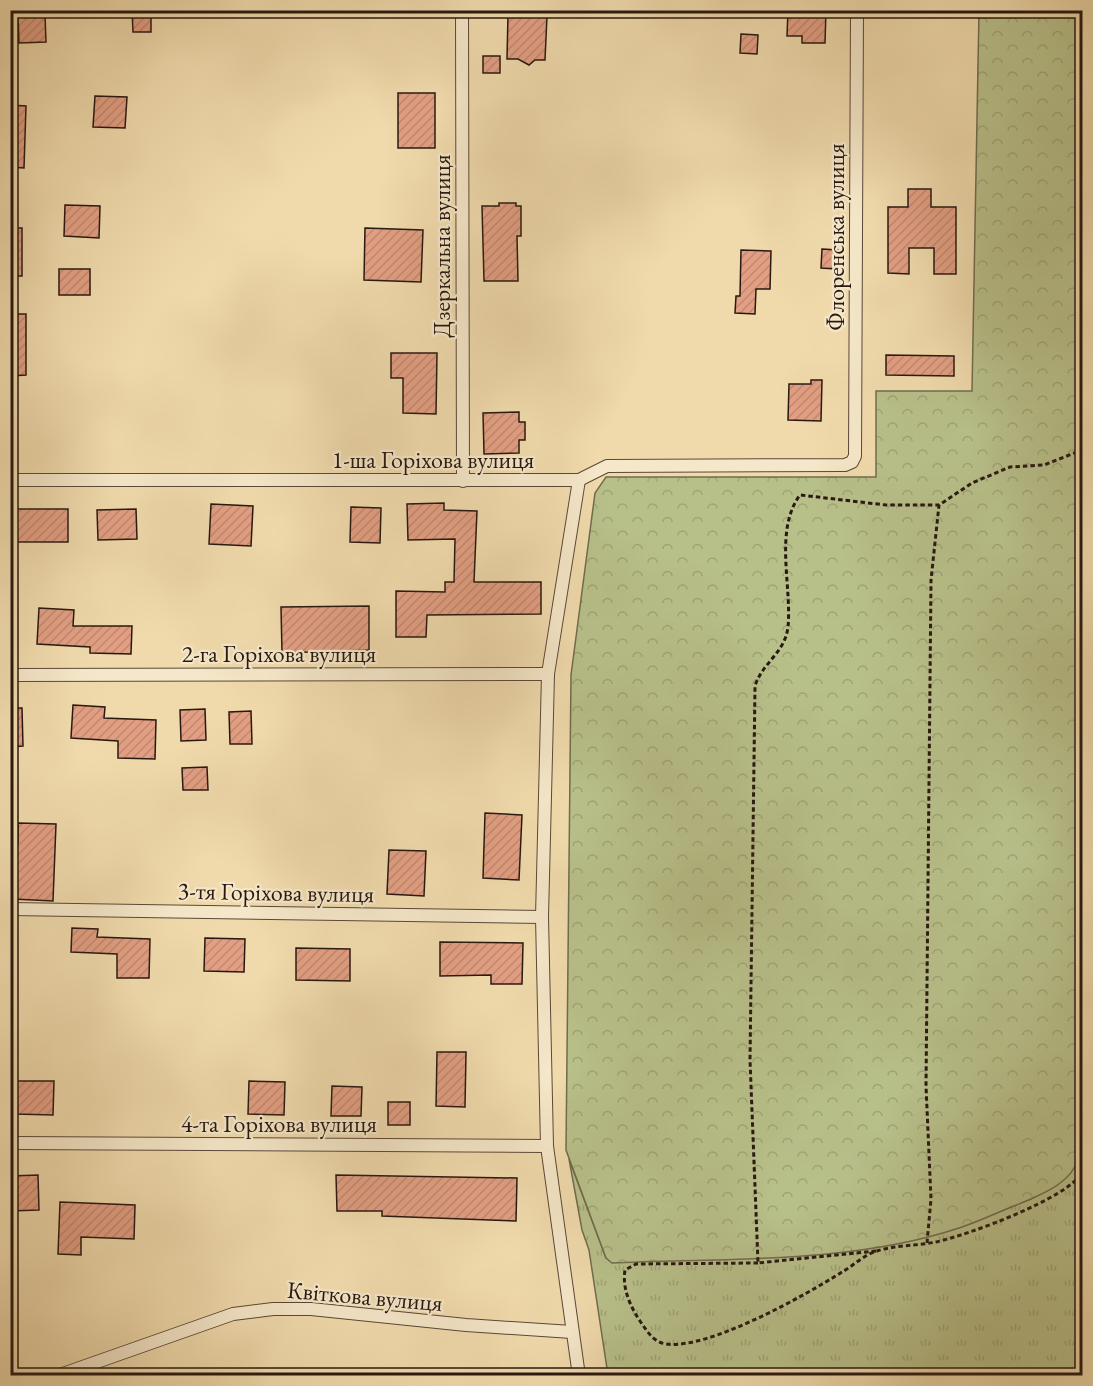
<svg xmlns="http://www.w3.org/2000/svg" width="1093" height="1386" font-family="'EB Garamond',serif">
<style>
.grass{fill:url(#grass-tufts);stroke:#706c4e;stroke-width:1.5}
.forest{fill:url(#forest-crowns);stroke:#706c4e;stroke-width:1.5}
.building{fill:url(#building-hatch);stroke:#281811;stroke-width:1.5}
.lines{fill:none;stroke-linecap:round;stroke-linejoin:round}
.street-casing{stroke:#5a4838;stroke-width:14}
.path{stroke:#281811;stroke-width:3;stroke-dasharray:4.5 3;stroke-linecap:butt}
.street{stroke:#f5e7c9;stroke-width:12}
.labels{text-anchor:middle;dominant-baseline:central;stroke-width:4.5;stroke-linejoin:round;paint-order:stroke}
.street-label{font-size:24px;fill:#281811;stroke:#f5e7c9}
</style>
<defs>
<pattern id="grass-tufts" width="24" height="20" patternUnits="userSpaceOnUse" patternTransform="scale(1.5)"><rect width="24" height="20" fill="#b8c08a"/><path d="M3 7l-1-3M5 7V3M7 7l1-3M15 17l-1-3M17 17v-4M19 17l1-3" fill="none" stroke="#9ea476"/></pattern>
<pattern id="forest-crowns" width="20" height="18" patternUnits="userSpaceOnUse" patternTransform="scale(1.5)"><rect width="20" height="18" fill="#b8c08a"/><path d="M2 6a3 3 0 1 1 6 0M12 15a3 3 0 1 1 6 0" fill="none" stroke="#9ea476"/></pattern>
<pattern id="building-hatch" width="6" height="6" patternUnits="userSpaceOnUse" patternTransform="scale(1.5)"><rect width="6" height="6" fill="#e29f83"/><path d="M-1 1l2-2M0 6l6-6M5 7l2-2" fill="none" stroke="#c28870"/></pattern>
</defs>
<rect width="100%" height="100%" fill="#f0daac"/>
<filter id="stains"><feTurbulence type="fractalNoise" baseFrequency=".00333" numOctaves="4"/><feColorMatrix values="0 0 0 0 .2 0 0 0 0 .09 0 0 0 0 .02 0 0 0 .5 -.17"/></filter>
<radialGradient id="worn" r=".72"><stop offset=".6" stop-color="#630" stop-opacity="0"/><stop offset="1" stop-color="#630" stop-opacity=".3"/></radialGradient>
<g class="grass">
<path d="M1082,1030V1128L1079,1037Z"/>
<path d="M1082,1135V1375H608L589,1250L582,1230L569,1159L606,1258L896,1243L958,1228L1031,1199L1058,1184L1080,1154Z"/>
</g>
<path class="forest" d="M979,11H1082V1030L1079,1037C1081,1074 1091,1135 1074,1168C1064,1187 1033,1198 1014,1206C996,1213 978,1222 959,1228C851,1264 724,1258 612,1263L606,1258L566,1150L571,675L595,493L606,477H876V391H972Z"/>
<g class="building">
<path d="M132,10H151V32H133Z"/>
<path d="M788,10H826L825,43H802V36H787Z"/>
<path d="M18,15H45L46,42L19,43Z"/>
<path d="M508,15L547,16L545,60H535L529,65L518,59H507Z"/>
<path d="M741,34L758,35L757,54L740,53Z"/>
<rect x="483" y="56" width="17" height="17"/>
<rect x="398" y="93" width="37" height="55"/>
<path d="M95,96L127,97L125,128L93,127Z"/>
<path d="M10,105L26,106L24,168L10,167Z"/>
<path d="M908,189H931V207H956V274H934V248H909V274L888,273V207H908Z"/>
<path d="M499,203H516V206H521V236H517L518,281H484L482,206H499Z"/>
<path d="M65,205L100,206L99,238L64,236Z"/>
<rect x="10" y="228" width="12" height="48"/>
<path d="M365,228L423,230L421,282L364,280Z"/>
<path d="M822,249L838,250L836,269L821,268Z"/>
<path d="M741,250L771,251L770,289H756L755,314L735,313L736,296H740Z"/>
<rect x="59" y="269" width="31" height="26"/>
<path d="M10,314H26V375L10,376Z"/>
<path d="M391,353H437L436,414L403,413V378H391Z"/>
<path d="M886,355L954,356V376L886,375Z"/>
<path d="M811,380H822L821,421L788,420L789,384H811Z"/>
<path d="M519,412V422H525V440H519V453L484,454L483,413Z"/>
<path d="M444,503V510L477,511L474,582H541V614L427,615L426,637H396V591L445,592V582H454L455,539L408,540L407,504Z"/>
<path d="M211,504L253,506L251,546L209,544Z"/>
<path d="M351,507L381,508L380,543L350,542Z"/>
<rect x="10" y="509" width="58" height="33"/>
<path d="M136,509L137,539L98,540L97,510Z"/>
<path d="M369,606V650L282,653L281,607Z"/>
<path d="M39,608L74,610L73,626H132L131,654L90,653V647L37,644Z"/>
<path d="M73,705L105,707L104,718L156,720L155,759L118,758V741L71,738Z"/>
<path d="M10,708H22L23,746L10,747Z"/>
<path d="M205,709L206,740L181,741L180,710Z"/>
<path d="M251,711L252,744H230L229,712Z"/>
<path d="M207,767L208,790H183L182,768Z"/>
<path d="M485,813L522,815L519,880L483,878Z"/>
<path d="M18,823L56,824L53,901L13,899L10,842L18,843Z"/>
<path d="M389,850L426,851L424,896L387,894Z"/>
<path d="M72,928L98,929L97,937L150,939L149,978H117V954L71,952Z"/>
<path d="M205,938L245,939L244,972L204,971Z"/>
<path d="M440,942L523,943L522,984H491V975L440,976Z"/>
<path d="M296,948L350,949V981L296,980Z"/>
<path d="M437,1052H466L465,1107L436,1106Z"/>
<path d="M16,1081H54L53,1115L15,1114Z"/>
<path d="M249,1081L285,1082L284,1115L248,1114Z"/>
<path d="M332,1086L362,1087L361,1116H331Z"/>
<rect x="388" y="1102" width="22" height="23"/>
<path d="M38,1175L39,1210L10,1211V1176Z"/>
<path d="M336,1175L517,1178L516,1221L382,1216V1211H337Z"/>
<path d="M60,1202L135,1205L134,1239L81,1237V1255L58,1254Z"/>
</g>
<g class="lines">
<defs>
<g id="street">
<path d="M462,10L463,481"/>
<path d="M10,480H579L607,466L845,465L852,462L855,456L857,10"/>
<path d="M10,675L548,674"/>
<path d="M10,909L542,917"/>
<path d="M10,1143L547,1146"/>
<path d="M57,1376L233,1314L273,1309H311L466,1325L572,1332"/>
<path d="M579,1376L547,1146L542,917L548,674L579,480"/>
</g>
</defs>
<use href="#street" class="street-casing"/>
<g class="path">
<path d="M927,1243L931,1199L926,1086L931,580L939,505"/>
<path d="M876,1251L758,1263L750,1060L755,686C762,663 785,653 788,627C792,586 774,530 800,495L886,505H939L972,483L1010,467L1044,465L1082,450"/>
<path d="M758,1263L636,1264L625,1270C622,1288 630,1306 640,1321C647,1331 653,1342 666,1344C708,1350 806,1295 842,1272C853,1266 865,1254 877,1251C895,1245 917,1246 936,1242C968,1235 1066,1199 1082,1173"/>
</g>
<use href="#street" class="street"/>
</g>
<g class="labels">
<g class="street-label">
<text transform="translate(835 237) rotate(-90)">Флоренська вулиця</text>
<text transform="translate(441 246) rotate(-90)">Дзеркальна вулиця</text>
<text x="433" y="459">1-ша Горіхова вулиця</text>
<text x="279" y="653">2-га Горіхова вулиця</text>
<text transform="translate(276 892) rotate(1)">3-тя Горіхова вулиця</text>
<text x="279" y="1123">4-та Горіхова вулиця</text>
<text transform="translate(365 1296) rotate(5)">Квіткова вулиця</text>
</g>
</g>
<rect width="1093" height="1386" fill="none" stroke="#f0daac" stroke-width="36"/>
<rect x="12" y="12" width="1069" height="1362" fill="none" stroke="#281811" stroke-width="3"/>
<rect x="18" y="18" width="1057" height="1350" fill="none" stroke="#281811" stroke-width="1.5"/>
<rect width="100%" height="100%" filter="url(#stains)"/>
<rect width="100%" height="100%" fill="url(#worn)"/>
</svg>
